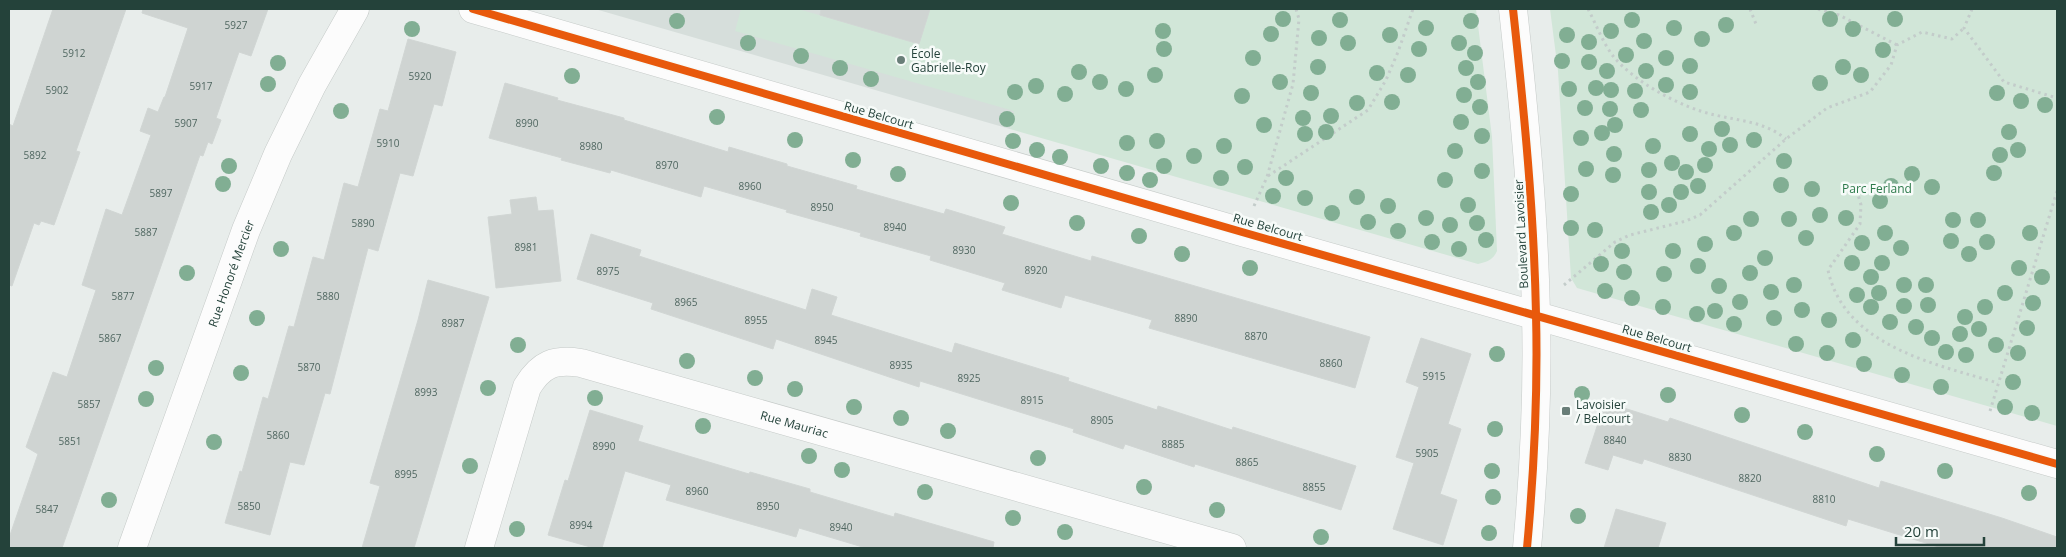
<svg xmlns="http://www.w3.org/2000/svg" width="2066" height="557" font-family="'Open Sans',sans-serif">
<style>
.built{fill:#d6dedb}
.green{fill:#d1e6d8}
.building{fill:#cfd4d2;stroke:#d1d6d4}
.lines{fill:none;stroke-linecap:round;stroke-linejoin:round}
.minor-casing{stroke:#c5cac8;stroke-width:29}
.path{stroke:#c3ccca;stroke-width:3;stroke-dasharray:2.5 4;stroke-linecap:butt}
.minor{stroke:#fcfcfc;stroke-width:28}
.cycleway-casing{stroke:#f7fbf9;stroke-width:11}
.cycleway{stroke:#e8590c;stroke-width:8}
.tree{fill:#81ae93}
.poi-dot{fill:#697e78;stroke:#f7fbf9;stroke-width:2}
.labels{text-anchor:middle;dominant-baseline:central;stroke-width:5;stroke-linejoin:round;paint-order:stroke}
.number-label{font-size:10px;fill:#506761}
.poi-label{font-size:12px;fill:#24423a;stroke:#f7fbf9;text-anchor:start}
.street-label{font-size:12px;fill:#24423a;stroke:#f7fbf9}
.park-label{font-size:12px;fill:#2d7a4b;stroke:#f7fbf9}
</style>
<rect width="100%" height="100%" fill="#e8edeb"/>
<path class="built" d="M595,9H1145L1015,111L1010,129Z"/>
<g class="green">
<path d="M741,9H798L919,44L930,9H1476L1492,137L1497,251C1493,260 1487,262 1478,264L1010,129L1014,111L735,31Z"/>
<path d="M1550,9H2057V426L1577,288L1571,278L1558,71Z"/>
</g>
<g class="building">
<path d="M53,9H126L76,151L80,152L54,225L41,221L39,225L34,223L12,286L9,285V124L13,126Z"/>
<path d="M143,9H268L251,56L239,52L216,118L221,120L212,144L208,142L203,156L200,155L62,548H9V538L38,454L26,447L53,372L67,377L96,290L82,285L106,209L122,215L151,135L140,131L148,108L158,112L164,97H165L188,28L142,13Z"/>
<path d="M821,9H930L919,44L820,15Z"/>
<path d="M408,39L456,52L442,106L434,104L413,176L400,173L378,251L368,248L330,394L325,393L304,465L290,462L270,535L225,523L240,471L242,472L263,397L268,399L289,326L294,327L313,257L324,260L344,183L358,187L380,109L388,111Z"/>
<path d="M505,83L558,98L557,100L624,118V120L728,152L729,147L787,164V166L857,186L856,189L944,214L946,209L1005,227L1002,234L1091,261L1092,256L1370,337L1355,388L1149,328L1152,320L1065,295L1061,308L1002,290L1005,283L930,260L931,256L860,236L861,233L786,212L787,210L704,186L701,197L611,170L610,173L561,160L562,158L489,138Z"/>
<path d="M536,197L538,211L553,210L561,281L496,288L488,217L512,214L510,200Z"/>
<path d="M591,234L641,250L639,256L806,310L812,289L837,297L831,315L952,353L955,343L1069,378L1068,381L1157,410L1158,406L1232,430L1233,427L1356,466L1341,510L1195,464L1194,467L1125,444L1123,449L1073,432L1074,429L920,381L919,387L776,339L773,349L651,309L653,303L577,279Z"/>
<path d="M428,280L489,297L414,548H362L380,486L370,483L418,320Z"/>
<path d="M1421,338L1471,354L1448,424L1461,429L1440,494L1457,500L1443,545L1393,529L1414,463L1396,457L1419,387L1406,382Z"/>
<path d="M1605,402L1668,422L1670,418L1879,488L1881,481L2002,518L2057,537V548H1942L1848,519L1846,526L1644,459L1642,464L1613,455L1608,470L1585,463Z"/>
<path d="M590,410L643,426L638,441L749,474L750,472L810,489V492L894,517L895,513L994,542L993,548H866L799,528L796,537L666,500L671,485L625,471L602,548H594L548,535L565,480L568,481Z"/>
<path d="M1616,509L1666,523L1658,548H1604Z"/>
</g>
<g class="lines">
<defs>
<g id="minor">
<path d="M473,9L1242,232L2057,464"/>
<path d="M1513,9C1524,110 1534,212 1536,314C1538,392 1534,471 1527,548"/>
<path id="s1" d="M132,548L246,230L278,154L312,85L355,9"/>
<path id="s2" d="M479,548L527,387C541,364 554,359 581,363L1232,548"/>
</g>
</defs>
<use href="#minor" class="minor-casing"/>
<g class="path">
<path d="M1588,9C1596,24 1603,43 1613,56C1634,82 1682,108 1715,115C1741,121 1765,122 1786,139"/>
<path d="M1750,9L1756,24"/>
<path d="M1818,9L1839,15L1897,45"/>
<path d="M1972,9L1964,28L2004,82L2057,98"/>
<path d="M1268,176L1368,110L1386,80L1398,52L1413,9"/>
<path d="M1855,184L1861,205L1860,224L1828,270C1844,346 1935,364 1998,383"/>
<path d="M1254,206L1267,177L1293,84L1299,19L1296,9"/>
<path d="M1564,285L1615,242L1630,235L1686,221L1700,215L1786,139L1827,108L1870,92L1891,65L1897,45L1922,32L1952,39L1964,28"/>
<path d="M1990,411L2057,191"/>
</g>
<use href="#minor" class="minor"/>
<defs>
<g id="cycleway">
<path d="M473,9L1242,232L2057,464"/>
<path d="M1513,9C1524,110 1534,212 1536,314C1538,392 1534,471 1527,548"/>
</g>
</defs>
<use href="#cycleway" class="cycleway-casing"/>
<use href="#cycleway" class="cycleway"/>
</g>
<g class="tree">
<circle cx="1283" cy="19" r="8"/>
<circle cx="1830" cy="19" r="8"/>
<circle cx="1895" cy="19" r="8"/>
<circle cx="1340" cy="20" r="8"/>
<circle cx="1632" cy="20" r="8"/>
<circle cx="677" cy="21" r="8"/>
<circle cx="1471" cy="21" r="8"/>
<circle cx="1726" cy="25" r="8"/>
<circle cx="1426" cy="28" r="8"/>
<circle cx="1674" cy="28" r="8"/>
<circle cx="412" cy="29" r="8"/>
<circle cx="1853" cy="29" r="8"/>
<circle cx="1163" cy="31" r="8"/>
<circle cx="1611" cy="31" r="8"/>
<circle cx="1271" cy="34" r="8"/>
<circle cx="1390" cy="35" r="8"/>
<circle cx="1567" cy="35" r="8"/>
<circle cx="1319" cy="38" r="8"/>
<circle cx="1702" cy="39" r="8"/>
<circle cx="1644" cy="41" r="8"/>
<circle cx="1589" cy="42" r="8"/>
<circle cx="748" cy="43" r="8"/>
<circle cx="1348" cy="43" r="8"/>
<circle cx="1459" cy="43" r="8"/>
<circle cx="1164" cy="49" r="8"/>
<circle cx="1419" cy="49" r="8"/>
<circle cx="1883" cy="50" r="8"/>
<circle cx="1475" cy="53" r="8"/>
<circle cx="1626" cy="55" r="8"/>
<circle cx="801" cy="56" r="8"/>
<circle cx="1253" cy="58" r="8"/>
<circle cx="1666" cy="58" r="8"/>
<circle cx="1562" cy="61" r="8"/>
<circle cx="1589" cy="62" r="8"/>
<circle cx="278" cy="63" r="8"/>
<circle cx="1690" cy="66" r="8"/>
<circle cx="1318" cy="67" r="8"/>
<circle cx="1843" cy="67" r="8"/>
<circle cx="840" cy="68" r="8"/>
<circle cx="1466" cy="68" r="8"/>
<circle cx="1607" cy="71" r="8"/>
<circle cx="1646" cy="71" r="8"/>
<circle cx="1079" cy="72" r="8"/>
<circle cx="1377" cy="73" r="8"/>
<circle cx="1155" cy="75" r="8"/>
<circle cx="1408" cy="75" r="8"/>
<circle cx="1861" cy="75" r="8"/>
<circle cx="572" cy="76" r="8"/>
<circle cx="871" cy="79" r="8"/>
<circle cx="1100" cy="82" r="8"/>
<circle cx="1280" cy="82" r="8"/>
<circle cx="1478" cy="82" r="8"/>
<circle cx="1820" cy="83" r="8"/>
<circle cx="268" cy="84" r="8"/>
<circle cx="1666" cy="85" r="8"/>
<circle cx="1036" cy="86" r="8"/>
<circle cx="1596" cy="88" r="8"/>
<circle cx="1126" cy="89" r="8"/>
<circle cx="1569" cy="89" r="8"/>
<circle cx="1611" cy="90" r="8"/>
<circle cx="1635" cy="91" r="8"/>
<circle cx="1015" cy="92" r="8"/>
<circle cx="1690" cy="92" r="8"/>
<circle cx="1311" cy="93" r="8"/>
<circle cx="1997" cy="93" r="8"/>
<circle cx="1065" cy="94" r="8"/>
<circle cx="1464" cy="95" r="8"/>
<circle cx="1242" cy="96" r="8"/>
<circle cx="2021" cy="101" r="8"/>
<circle cx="1392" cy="102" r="8"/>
<circle cx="1357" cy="103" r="8"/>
<circle cx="2045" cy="105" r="8"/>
<circle cx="1480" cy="107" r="8"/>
<circle cx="1585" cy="108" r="8"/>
<circle cx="1610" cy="109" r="8"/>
<circle cx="1641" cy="110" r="8"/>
<circle cx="341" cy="111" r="8"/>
<circle cx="1331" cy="116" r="8"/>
<circle cx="717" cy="117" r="8"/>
<circle cx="1303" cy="118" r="8"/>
<circle cx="1007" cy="119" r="8"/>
<circle cx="1461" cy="122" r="8"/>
<circle cx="1264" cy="125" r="8"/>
<circle cx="1615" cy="125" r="8"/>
<circle cx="1722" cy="129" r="8"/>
<circle cx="1326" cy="132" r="8"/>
<circle cx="2009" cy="132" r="8"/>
<circle cx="1602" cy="133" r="8"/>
<circle cx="1305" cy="134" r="8"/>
<circle cx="1690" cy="134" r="8"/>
<circle cx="1482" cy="136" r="8"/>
<circle cx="1581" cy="138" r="8"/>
<circle cx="795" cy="140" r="8"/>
<circle cx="1754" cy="140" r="8"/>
<circle cx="1013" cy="141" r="8"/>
<circle cx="1157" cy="141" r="8"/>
<circle cx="1127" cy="143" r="8"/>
<circle cx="1730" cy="145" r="8"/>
<circle cx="1224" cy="146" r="8"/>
<circle cx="1653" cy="146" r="8"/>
<circle cx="1709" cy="149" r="8"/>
<circle cx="1037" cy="150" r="8"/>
<circle cx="2018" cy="150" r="8"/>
<circle cx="1455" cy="151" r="8"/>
<circle cx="1614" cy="154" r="8"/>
<circle cx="2000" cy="155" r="8"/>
<circle cx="1194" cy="156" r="8"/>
<circle cx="1060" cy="157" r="8"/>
<circle cx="853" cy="160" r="8"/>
<circle cx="1784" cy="161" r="8"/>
<circle cx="1672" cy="163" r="8"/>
<circle cx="1705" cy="165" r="8"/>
<circle cx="229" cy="166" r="8"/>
<circle cx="1101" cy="166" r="8"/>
<circle cx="1164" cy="166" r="8"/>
<circle cx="1245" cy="167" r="8"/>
<circle cx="1586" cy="169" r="8"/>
<circle cx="1649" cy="170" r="8"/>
<circle cx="1482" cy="171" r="8"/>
<circle cx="1686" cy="172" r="8"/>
<circle cx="1127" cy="173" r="8"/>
<circle cx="1994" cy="173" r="8"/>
<circle cx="898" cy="174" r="8"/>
<circle cx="1912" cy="174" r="8"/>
<circle cx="1613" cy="175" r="8"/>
<circle cx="1221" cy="178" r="8"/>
<circle cx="1286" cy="178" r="8"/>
<circle cx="1150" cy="180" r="8"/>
<circle cx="1445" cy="180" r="8"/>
<circle cx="223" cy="184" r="8"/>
<circle cx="1781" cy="185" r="8"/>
<circle cx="1698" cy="186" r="8"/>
<circle cx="1891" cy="186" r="8"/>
<circle cx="1932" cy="187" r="8"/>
<circle cx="1812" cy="189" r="8"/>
<circle cx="1649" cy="192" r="8"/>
<circle cx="1681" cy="192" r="8"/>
<circle cx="1571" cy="194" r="8"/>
<circle cx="1273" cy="196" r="8"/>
<circle cx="1357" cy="197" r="8"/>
<circle cx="1305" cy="198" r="8"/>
<circle cx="1880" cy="201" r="8"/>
<circle cx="1011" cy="203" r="8"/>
<circle cx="1468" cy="205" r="8"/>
<circle cx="1669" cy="205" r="8"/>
<circle cx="1388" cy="206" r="8"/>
<circle cx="1651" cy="212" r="8"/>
<circle cx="1332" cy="213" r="8"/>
<circle cx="1820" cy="215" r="8"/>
<circle cx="1426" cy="218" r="8"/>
<circle cx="1846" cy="218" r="8"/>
<circle cx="1751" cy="219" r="8"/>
<circle cx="1789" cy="219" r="8"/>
<circle cx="1953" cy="220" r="8"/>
<circle cx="1978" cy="220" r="8"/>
<circle cx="1368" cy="222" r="8"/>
<circle cx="1077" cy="223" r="8"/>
<circle cx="1477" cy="223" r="8"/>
<circle cx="1450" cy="225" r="8"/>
<circle cx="1571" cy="228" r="8"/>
<circle cx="1595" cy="230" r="8"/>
<circle cx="1398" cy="231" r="8"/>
<circle cx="1734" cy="233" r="8"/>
<circle cx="1885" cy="233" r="8"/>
<circle cx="2030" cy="233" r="8"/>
<circle cx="1139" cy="236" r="8"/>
<circle cx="1806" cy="238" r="8"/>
<circle cx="1486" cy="240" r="8"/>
<circle cx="1951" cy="241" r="8"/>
<circle cx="1432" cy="242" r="8"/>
<circle cx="1987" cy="242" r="8"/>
<circle cx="1862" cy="243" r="8"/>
<circle cx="1705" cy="244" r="8"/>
<circle cx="1901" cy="248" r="8"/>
<circle cx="281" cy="249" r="8"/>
<circle cx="1459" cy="249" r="8"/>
<circle cx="1622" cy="251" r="8"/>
<circle cx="1673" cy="251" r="8"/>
<circle cx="1182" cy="254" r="8"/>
<circle cx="1969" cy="254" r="8"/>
<circle cx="1765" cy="258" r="8"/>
<circle cx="1852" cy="263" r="8"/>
<circle cx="1882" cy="263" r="8"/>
<circle cx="1601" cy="264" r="8"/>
<circle cx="1698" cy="266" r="8"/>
<circle cx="1250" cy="268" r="8"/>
<circle cx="2019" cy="268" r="8"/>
<circle cx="1624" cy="272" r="8"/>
<circle cx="187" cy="273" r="8"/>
<circle cx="1750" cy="273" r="8"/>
<circle cx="1664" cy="274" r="8"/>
<circle cx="1871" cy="277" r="8"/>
<circle cx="2042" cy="277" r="8"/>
<circle cx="1794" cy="285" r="8"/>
<circle cx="1904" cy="285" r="8"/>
<circle cx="1926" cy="285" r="8"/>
<circle cx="1719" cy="286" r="8"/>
<circle cx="1605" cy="291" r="8"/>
<circle cx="1771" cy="292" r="8"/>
<circle cx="1879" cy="293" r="8"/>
<circle cx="2005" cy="293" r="8"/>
<circle cx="1857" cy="295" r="8"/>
<circle cx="1632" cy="298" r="8"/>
<circle cx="1740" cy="302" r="8"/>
<circle cx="2033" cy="303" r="8"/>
<circle cx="1928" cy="305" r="8"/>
<circle cx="1904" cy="306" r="8"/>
<circle cx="1663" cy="307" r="8"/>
<circle cx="1871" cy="307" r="8"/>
<circle cx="1985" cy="307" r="8"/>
<circle cx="1802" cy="310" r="8"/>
<circle cx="1715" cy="311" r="8"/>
<circle cx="1697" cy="314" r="8"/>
<circle cx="1965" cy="317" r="8"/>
<circle cx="257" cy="318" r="8"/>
<circle cx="1774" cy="318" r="8"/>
<circle cx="1829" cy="320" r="8"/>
<circle cx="1890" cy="322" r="8"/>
<circle cx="1734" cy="324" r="8"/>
<circle cx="1916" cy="327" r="8"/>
<circle cx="2027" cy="328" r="8"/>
<circle cx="1979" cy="329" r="8"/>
<circle cx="1960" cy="334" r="8"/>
<circle cx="1932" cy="338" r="8"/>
<circle cx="1853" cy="340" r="8"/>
<circle cx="1796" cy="344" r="8"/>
<circle cx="518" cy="345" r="8"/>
<circle cx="1996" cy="345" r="8"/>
<circle cx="1946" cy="352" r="8"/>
<circle cx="1827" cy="353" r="8"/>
<circle cx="2018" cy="353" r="8"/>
<circle cx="1497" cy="354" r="8"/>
<circle cx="1966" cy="355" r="8"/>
<circle cx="687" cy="361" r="8"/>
<circle cx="1864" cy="364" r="8"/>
<circle cx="156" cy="368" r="8"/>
<circle cx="241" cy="373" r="8"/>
<circle cx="1902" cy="375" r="8"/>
<circle cx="755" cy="378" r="8"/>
<circle cx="2013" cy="382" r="8"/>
<circle cx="1941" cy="387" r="8"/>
<circle cx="488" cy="388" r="8"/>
<circle cx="795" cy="389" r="8"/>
<circle cx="1582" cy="394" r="8"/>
<circle cx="1668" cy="395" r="8"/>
<circle cx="595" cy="398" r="8"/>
<circle cx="146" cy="399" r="8"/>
<circle cx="854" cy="407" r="8"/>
<circle cx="2005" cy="407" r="8"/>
<circle cx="2032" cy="413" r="8"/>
<circle cx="1742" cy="415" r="8"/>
<circle cx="901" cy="418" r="8"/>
<circle cx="703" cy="426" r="8"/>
<circle cx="1495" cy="429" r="8"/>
<circle cx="948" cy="431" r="8"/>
<circle cx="1805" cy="432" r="8"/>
<circle cx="214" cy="442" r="8"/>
<circle cx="1877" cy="454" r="8"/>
<circle cx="809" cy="456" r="8"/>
<circle cx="1038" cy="458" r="8"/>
<circle cx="470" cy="466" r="8"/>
<circle cx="842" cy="470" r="8"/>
<circle cx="1492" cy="471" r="8"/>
<circle cx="1945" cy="471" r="8"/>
<circle cx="1144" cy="487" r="8"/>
<circle cx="925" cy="492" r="8"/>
<circle cx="2029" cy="493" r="8"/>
<circle cx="1493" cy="497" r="8"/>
<circle cx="109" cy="500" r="8"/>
<circle cx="1217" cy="510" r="8"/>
<circle cx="1578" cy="516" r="8"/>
<circle cx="1013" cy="518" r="8"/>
<circle cx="517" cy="529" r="8"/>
<circle cx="1065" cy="532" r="8"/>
<circle cx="1489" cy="533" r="8"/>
<circle cx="1321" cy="537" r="8"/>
</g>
<g class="poi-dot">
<circle cx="901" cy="60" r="5"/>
<rect x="1561" y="406" width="10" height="10" rx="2.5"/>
</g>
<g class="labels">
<g class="number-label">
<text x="236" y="25">5927</text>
<text x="74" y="53">5912</text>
<text x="420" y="76">5920</text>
<text x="201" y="86">5917</text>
<text x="57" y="90">5902</text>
<text x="186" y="123">5907</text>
<text x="527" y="123">8990</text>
<text x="388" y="143">5910</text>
<text x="591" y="146">8980</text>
<text x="35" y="155">5892</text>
<text x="667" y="165">8970</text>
<text x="750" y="186">8960</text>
<text x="161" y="193">5897</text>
<text x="822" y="207">8950</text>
<text x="363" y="223">5890</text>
<text x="895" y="227">8940</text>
<text x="146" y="232">5887</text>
<text x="526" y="247">8981</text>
<text x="964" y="250">8930</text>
<text x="1036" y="270">8920</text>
<text x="608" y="271">8975</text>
<text x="123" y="296">5877</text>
<text x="328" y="296">5880</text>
<text x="686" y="302">8965</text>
<text x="1186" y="318">8890</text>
<text x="756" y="320">8955</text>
<text x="453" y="323">8987</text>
<text x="1256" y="336">8870</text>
<text x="110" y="338">5867</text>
<text x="826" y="340">8945</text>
<text x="1331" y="363">8860</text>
<text x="901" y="365">8935</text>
<text x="309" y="367">5870</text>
<text x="1434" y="376">5915</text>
<text x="969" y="378">8925</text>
<text x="426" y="392">8993</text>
<text x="1032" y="400">8915</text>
<text x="89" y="404">5857</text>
<text x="1102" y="420">8905</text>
<text x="278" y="435">5860</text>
<text x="1615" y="440">8840</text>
<text x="70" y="441">5851</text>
<text x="1173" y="444">8885</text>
<text x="604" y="446">8990</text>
<text x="1427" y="453">5905</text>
<text x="1680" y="457">8830</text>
<text x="1247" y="462">8865</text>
<text x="406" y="474">8995</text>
<text x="1750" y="478">8820</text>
<text x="1314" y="487">8855</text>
<text x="697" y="491">8960</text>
<text x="1824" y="499">8810</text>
<text x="249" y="506">5850</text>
<text x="768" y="506">8950</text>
<text x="47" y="509">5847</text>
<text x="581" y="525">8994</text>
<text x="841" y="527">8940</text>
</g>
<g class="poi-label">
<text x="911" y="53">École<tspan x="911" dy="14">Gabrielle-Roy</tspan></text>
<text x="1576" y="404">Lavoisier<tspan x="1576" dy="14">/ Belcourt</tspan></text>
</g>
<g class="street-label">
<text transform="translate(879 115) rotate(16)">Rue Belcourt</text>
<text transform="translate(1268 227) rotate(16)">Rue Belcourt</text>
<text transform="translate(1521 234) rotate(-93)">Boulevard Lavoisier</text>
<text stroke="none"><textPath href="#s1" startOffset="292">Rue Honoré Mercier</textPath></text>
<text transform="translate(1657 338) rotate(16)">Rue Belcourt</text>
<text stroke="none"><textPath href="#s2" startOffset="454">Rue Mauriac</textPath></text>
</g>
<g class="park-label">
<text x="1877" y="188">Parc Ferland</text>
</g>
</g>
<rect width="2066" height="557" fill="none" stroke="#24423a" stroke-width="20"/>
<path d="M1896 537v8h88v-8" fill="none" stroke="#24423a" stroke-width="2.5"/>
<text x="1904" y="537" font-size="15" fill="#24423a" stroke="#f7fbf9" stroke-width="4" paint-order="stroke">20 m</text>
</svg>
